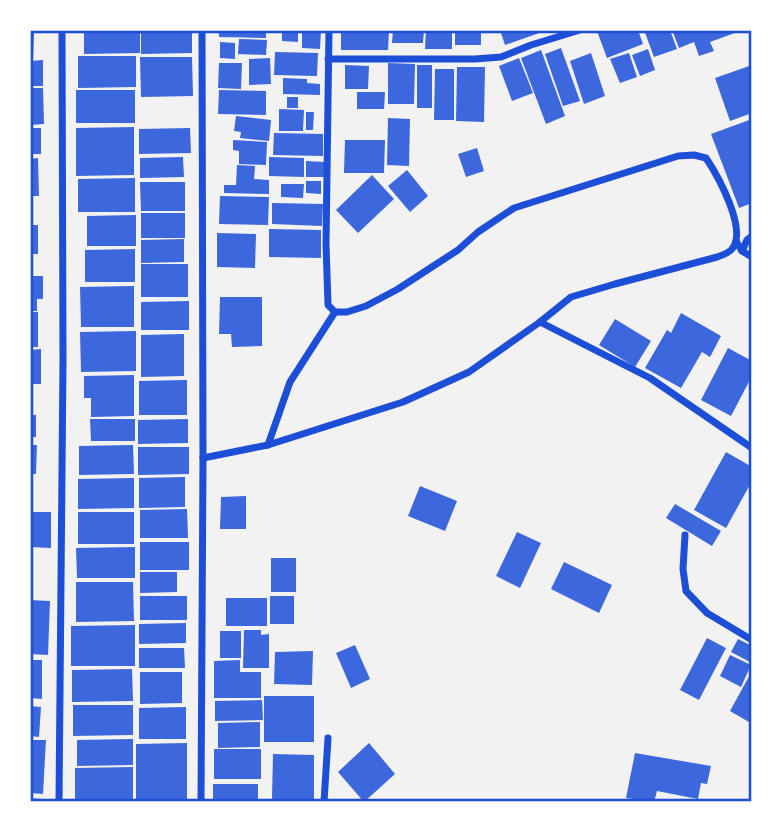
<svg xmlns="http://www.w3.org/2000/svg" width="782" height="832" font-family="Figtree,sans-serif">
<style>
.building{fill:#3d67dc}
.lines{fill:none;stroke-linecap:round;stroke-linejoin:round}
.minor{stroke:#1d4ed8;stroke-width:7}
.neatline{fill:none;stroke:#1d4ed8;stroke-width:2.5}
</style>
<rect width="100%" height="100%" fill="#f2f2f2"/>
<g class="building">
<path d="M84,30H140V53L84,54Z"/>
<path d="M141,30H192V53L141,54Z"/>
<path d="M219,30H266V38L219,37Z"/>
<path d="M282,30H298V42L282,41Z"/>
<path d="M302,30H321L320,49L302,48Z"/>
<path d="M341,30H389L388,50H341Z"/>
<path d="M393,30H424L423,43H392Z"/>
<path d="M426,30H452V49H425Z"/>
<rect x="455" y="30" width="26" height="15"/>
<path d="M500,30H548L505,45Z"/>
<path d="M601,30H638L643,44L607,58L597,31Z"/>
<path d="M644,30H670L677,49L654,57Z"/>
<path d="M672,30H743L710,42L714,51L699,56L694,42L679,48Z"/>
<path d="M30,33H34L33,58H30Z"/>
<path d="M239,39L267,40L266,55L238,54Z"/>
<path d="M220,42L235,43V59L220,58Z"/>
<path d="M561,48L580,101L563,106L545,54Z"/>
<path d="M648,49L655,70L640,76L632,55Z"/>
<path d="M541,50L565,116L546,124L521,58Z"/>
<path d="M275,52L318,53L317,76L274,75Z"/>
<path d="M591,53L605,96L584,104L570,61Z"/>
<path d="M629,53L637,77L620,83L610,59Z"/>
<path d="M78,56H136V87L78,88Z"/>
<path d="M140,57H192L193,96L141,97Z"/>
<path d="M270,58L271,84L249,85V59Z"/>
<path d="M519,58L533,93L512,101L499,66Z"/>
<path d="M43,60V86H30V61Z"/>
<path d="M219,63H242L241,89L218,88Z"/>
<path d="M388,63L415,64L414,104H388Z"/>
<path d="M345,65L369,66L368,89H345Z"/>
<rect x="417" y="65" width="15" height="43"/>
<path d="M752,65V113L730,121L715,78Z"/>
<path d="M457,67H485L484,122L456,121Z"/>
<path d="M435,69H454V120H434Z"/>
<path d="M283,78L307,79V83L320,84V95L283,94Z"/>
<path d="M30,88H43L44,124L30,125Z"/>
<rect x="76" y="90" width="59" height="33"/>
<path d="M219,90L266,91V115L218,114Z"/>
<path d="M357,92H385L384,109H357Z"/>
<rect x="287" y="97" width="11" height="11"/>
<path d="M279,109L304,110L303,131H279Z"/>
<path d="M306,112H314L313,130H306Z"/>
<path d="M236,116L271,120L269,141L240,138L241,132L234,131Z"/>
<path d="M388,118L410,119L409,166L387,165Z"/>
<path d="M752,119V203L739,208L711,134Z"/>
<path d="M134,127V175L76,176V128Z"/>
<rect x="30" y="128" width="11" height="26"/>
<path d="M190,128L191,153L139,154V129Z"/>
<path d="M274,133L323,134V156L273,155Z"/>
<path d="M233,140L267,142L266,165L239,164V151L233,150Z"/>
<path d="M345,140H385L384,173H344Z"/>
<path d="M477,148L484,171L466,177L458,154Z"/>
<path d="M183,157L184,177L140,178V158Z"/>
<path d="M269,157L304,158V177L269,176Z"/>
<path d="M38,158L39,196H30V159Z"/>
<path d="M306,161L324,162V177H306Z"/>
<path d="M237,165L255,166L254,179L269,180V194L224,193V185H236Z"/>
<path d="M407,170L428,196L410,212L388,186Z"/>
<path d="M372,175L394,199L358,233L336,210Z"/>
<path d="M135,178V212H78V179Z"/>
<path d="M306,181H321V194L306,193Z"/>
<path d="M140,182H185V211H141Z"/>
<path d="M281,184H304L303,198L281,197Z"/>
<path d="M220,196L269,197L268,225L219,224Z"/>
<path d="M272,203L323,204L322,226L272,224Z"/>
<rect x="141" y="213" width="44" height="25"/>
<path d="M136,215V246H87V216Z"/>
<rect x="30" y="225" width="8" height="29"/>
<path d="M269,229L321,230V258L269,257Z"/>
<path d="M217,233L256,234L255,268L217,267Z"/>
<path d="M184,239V262L141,263V240Z"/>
<path d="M135,249V282H85V250Z"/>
<path d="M30,261H33V276H43V299H37V311H30Z"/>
<rect x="141" y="264" width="47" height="33"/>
<path d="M134,286V327H81L80,287Z"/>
<path d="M220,297H262V346L232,347L231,334H219Z"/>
<path d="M189,301V330H141V302Z"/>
<rect x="30" y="312" width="8" height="35"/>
<path d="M681,313L721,336L710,357L702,352L681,388L645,368L667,330L671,333Z"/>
<path d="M615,319L651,341L635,367L599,345Z"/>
<path d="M136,331V371L81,372L80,332Z"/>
<path d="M184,334V376L141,377V335Z"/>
<path d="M728,348L752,361V376L731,416L701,400Z"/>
<path d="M41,349V384H30V350Z"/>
<path d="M134,375V416L91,417V398H84V376Z"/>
<path d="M187,380V415H139V381Z"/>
<rect x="30" y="415" width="6" height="22"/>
<path d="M90,419H135V441H91Z"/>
<path d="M188,419V443L138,444V420Z"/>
<path d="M30,445H37L36,474H30Z"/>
<path d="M133,445L134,474L79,475V446Z"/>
<path d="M138,447H189V474L138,475Z"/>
<path d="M726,452L752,467V481L726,528L694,510Z"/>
<rect x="30" y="476" width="3" height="29"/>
<path d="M185,477V507L139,508V478Z"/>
<path d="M134,478V508L78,509V479Z"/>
<path d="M420,486L457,501L445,531L408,516Z"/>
<path d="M246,496V529H220L221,497Z"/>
<path d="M675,504L721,531L712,546L666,518Z"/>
<path d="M187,509L188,538H140V510Z"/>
<path d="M30,512H51V548L30,547Z"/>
<rect x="78" y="512" width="56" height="32"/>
<path d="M517,532L541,543L520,588L496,576Z"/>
<rect x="140" y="542" width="49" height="28"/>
<path d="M135,547V578H77L76,548Z"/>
<rect x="271" y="558" width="25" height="34"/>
<path d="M564,562L612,585L599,613L551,589Z"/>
<path d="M140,572H177V592L140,593Z"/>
<path d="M76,582H133L134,621L76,622Z"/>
<rect x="140" y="596" width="47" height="24"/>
<rect x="270" y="596" width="24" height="28"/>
<rect x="226" y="598" width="41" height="28"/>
<path d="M30,600L50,601L48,655L30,654Z"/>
<path d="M186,623V643L139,644V624Z"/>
<path d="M135,625V666H71V626Z"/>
<path d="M244,630H261V635L269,634V668H243Z"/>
<rect x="220" y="631" width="21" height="27"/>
<path d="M707,638L726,648L699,700L680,690Z"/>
<path d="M738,639L752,646V658L750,662L731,652Z"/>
<path d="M355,645L370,679L351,688L336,653Z"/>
<path d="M139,648H184L185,668H139Z"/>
<path d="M313,651L312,685L274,684L275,652Z"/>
<path d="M730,655L751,665L741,687L720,676Z"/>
<path d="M30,660H42V699L30,698Z"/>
<path d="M240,660V672H261V698H214V661Z"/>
<path d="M132,669L133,701L72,702V670Z"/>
<path d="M752,671V716L749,722L730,711Z"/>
<path d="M140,672H182V703L140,704Z"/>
<rect x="264" y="696" width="50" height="46"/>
<path d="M262,700L263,720L215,721V701Z"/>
<path d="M73,705H133V735L73,736Z"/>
<path d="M30,706L41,707L39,737L30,736Z"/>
<path d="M186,707V739H139V708Z"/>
<path d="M260,722V747L218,748V723Z"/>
<path d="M133,739V765L77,766V740Z"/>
<path d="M30,740H46L43,794L30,793Z"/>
<path d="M187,743V802H136V744Z"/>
<path d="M369,743L395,774L364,802L338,772Z"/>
<rect x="214" y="749" width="47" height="30"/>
<path d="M635,753L711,766L707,784L701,783L698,799L657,791L654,802L626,798Z"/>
<path d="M273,754L314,755V800L272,799Z"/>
<path d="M133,767V800L75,801V768Z"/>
<rect x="213" y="784" width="45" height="18"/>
<path d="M30,798L42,799L41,802H30Z"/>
</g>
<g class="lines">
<g class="minor">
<path d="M328,59H475L501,57L531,45L580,30"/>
<path d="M736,241L742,251L752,257"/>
<path d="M742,251L747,240L752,236"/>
<path d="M540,322L650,378L752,448"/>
<path d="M268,445L290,382L335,312"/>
<path d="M203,458L268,445L403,402L469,372L540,322L571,297L615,284L717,257C722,255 729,253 732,249C748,230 718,176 706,158L694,155L678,156L514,208L478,232L458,250L398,289L366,306L347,312H335L328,305L326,244L329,30"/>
<path d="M685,535L683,569L686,591L707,613L752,640"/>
<path d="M59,802L63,361L62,30"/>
<path d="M201,802L203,458L202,30"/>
<path d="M324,802L328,738"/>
</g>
</g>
<rect width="782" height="832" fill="none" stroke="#ffffff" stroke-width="63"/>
<rect x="32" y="32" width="718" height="768" class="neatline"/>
</svg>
